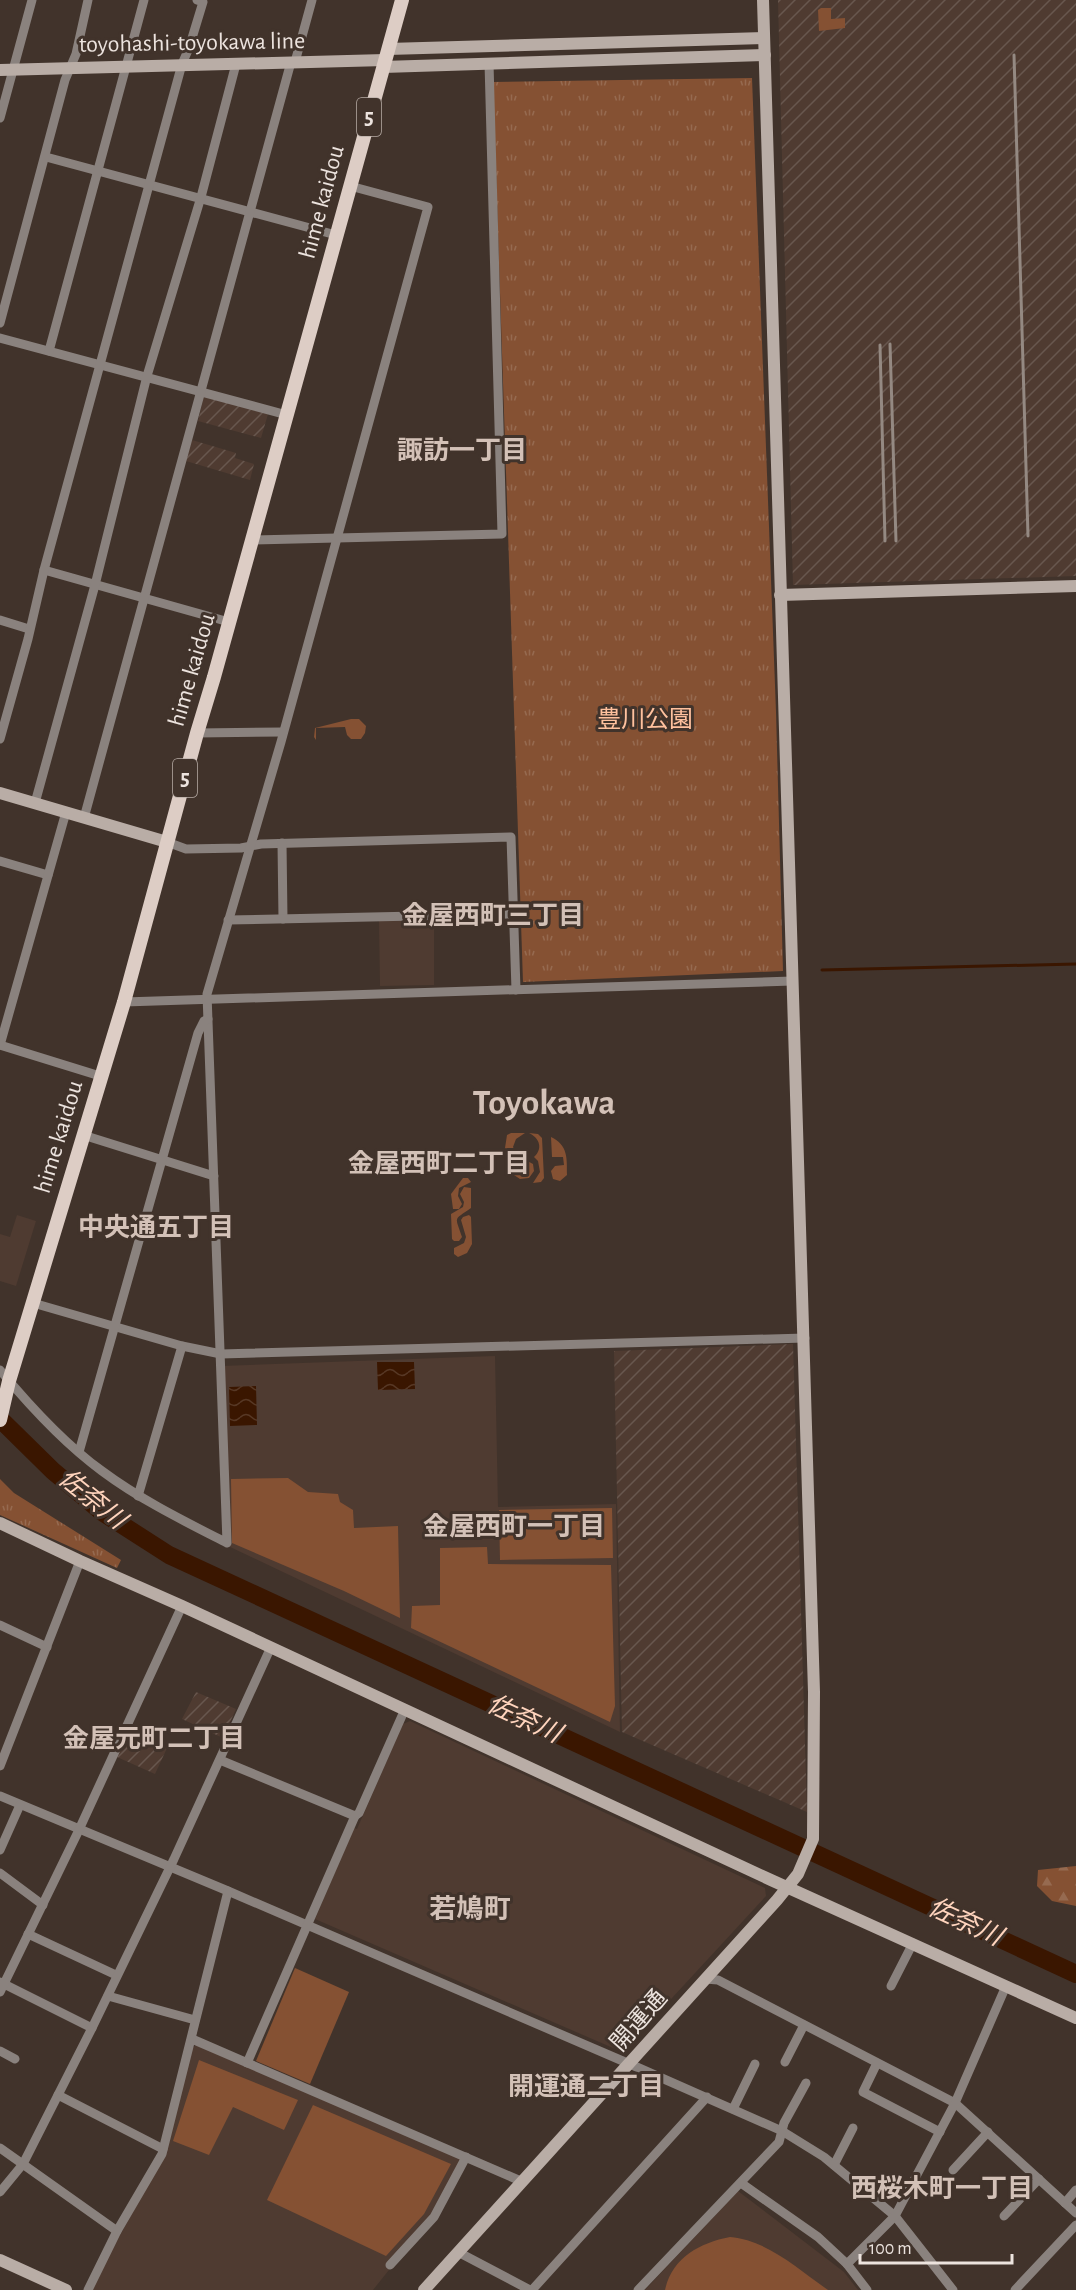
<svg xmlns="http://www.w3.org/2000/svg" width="1076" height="2290" font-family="'Alegreya Sans','Noto Sans JP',sans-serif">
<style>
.built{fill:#4f3b31}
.industrial{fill:url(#industrial-furrows)}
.green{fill:#855133}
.forest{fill:url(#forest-firs)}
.park{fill:url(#park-tufts)}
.water{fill:url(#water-waves)}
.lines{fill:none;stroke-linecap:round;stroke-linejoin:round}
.stream{stroke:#3a1600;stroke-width:3}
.river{stroke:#3a1600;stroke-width:18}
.street{stroke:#8a827e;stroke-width:9}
.secondary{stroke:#b9ada6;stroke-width:12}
.primary{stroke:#ddcdc5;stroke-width:14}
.rail{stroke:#948982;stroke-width:3}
.labels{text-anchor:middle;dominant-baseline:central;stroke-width:6;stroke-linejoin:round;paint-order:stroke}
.shield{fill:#41332b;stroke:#b9aea8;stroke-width:1.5}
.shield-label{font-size:22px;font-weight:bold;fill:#ece3de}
.street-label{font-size:24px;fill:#ece3de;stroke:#41332b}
.park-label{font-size:24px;fill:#ffc19e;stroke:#41332b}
.neighbourhood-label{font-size:26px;font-weight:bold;fill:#d3c1b7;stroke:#41332b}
.water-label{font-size:26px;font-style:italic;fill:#ffd4bd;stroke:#41332b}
.quarter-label{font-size:27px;font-weight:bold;fill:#d3c1b7;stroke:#41332b}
.town-label{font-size:36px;font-weight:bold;fill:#d3c1b7;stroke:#41332b}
</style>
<defs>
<pattern id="industrial-furrows" width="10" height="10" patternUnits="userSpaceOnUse" patternTransform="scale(1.5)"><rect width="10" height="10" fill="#4f3b31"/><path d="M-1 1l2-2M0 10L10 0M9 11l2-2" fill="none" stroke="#68574e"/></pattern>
<pattern id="forest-firs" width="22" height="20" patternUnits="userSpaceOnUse" patternTransform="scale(1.5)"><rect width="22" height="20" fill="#855133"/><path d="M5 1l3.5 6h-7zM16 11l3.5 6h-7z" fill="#966a50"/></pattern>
<pattern id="park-tufts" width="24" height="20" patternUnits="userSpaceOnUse" patternTransform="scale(1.5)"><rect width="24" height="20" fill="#855133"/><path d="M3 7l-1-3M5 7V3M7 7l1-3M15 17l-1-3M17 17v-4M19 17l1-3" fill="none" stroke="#966a50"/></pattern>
<pattern id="water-waves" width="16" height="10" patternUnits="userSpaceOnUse" patternTransform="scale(1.5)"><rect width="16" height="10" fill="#3a1600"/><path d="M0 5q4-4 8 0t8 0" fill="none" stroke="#573825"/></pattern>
</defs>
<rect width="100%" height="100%" fill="#41332b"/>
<g class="built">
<path d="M379,920H434V985L380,986Z"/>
<path d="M17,1215L36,1221L16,1286L0,1281V1234L10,1237Z"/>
<path d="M495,1356L498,1507L616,1504L620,1732L228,1546L221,1366Z"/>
<path d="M410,1721L765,1888L766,1896L625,2049L620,2051L315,1919L354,1828L357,1829L403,1724Z"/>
<path d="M196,2045L463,2160L432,2216L373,2290H93L92,2286L167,2150L192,2048Z"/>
<path d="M738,2191L844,2272L858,2290H645Z"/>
</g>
<g class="industrial">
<path d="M778,0H1076V576L793,585Z"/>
<path d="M204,396L268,414L261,438L198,421Z"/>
<path d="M192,440L236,453L235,458L254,464L250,480L186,461Z"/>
<path d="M793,1344L807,1812L622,1732L614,1351Z"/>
<path d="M196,1692L236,1709L223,1738L182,1719Z"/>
<path d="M129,1731L167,1748L155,1774L117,1757Z"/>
</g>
<g class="green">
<path d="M821,8H831V19L845,18V28L819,31L818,10Z"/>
<path d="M351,719H359L366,726L365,733L361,739H351L347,735L345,727L316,728V740L314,737L315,728Z"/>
<path d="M511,1133H525L516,1139L513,1147L518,1156L533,1164L534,1171L529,1178L520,1179L511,1173V1168L508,1162L511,1155L509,1150L505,1148L507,1135Z"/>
<path d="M529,1133L538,1134L542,1138L544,1178L541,1182L533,1183L540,1172L538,1161L534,1157C543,1149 540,1138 529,1133Z"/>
<path d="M551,1137C568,1145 567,1158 567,1175L560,1181L553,1179L551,1171L555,1166L564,1165L563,1157H552Z"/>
<path d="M463,1178H468L471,1182L459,1188L458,1196L462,1204L459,1209H453L451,1194Z"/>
<path d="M464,1187L471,1188V1208C453,1221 455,1215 462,1237L459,1241H454L452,1239L451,1214L463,1207L464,1202L460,1194Z"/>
<path d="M469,1215L471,1217L472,1244L467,1253L458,1257L454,1254V1248L464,1243L466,1237L461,1220L463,1217Z"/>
<path d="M288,1478L308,1492L338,1494L340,1502L353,1510L354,1528L398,1526L400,1618L344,1591L232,1543L231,1479Z"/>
<path d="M612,1508L613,1558L500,1560L499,1510Z"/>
<path d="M487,1547L488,1564L611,1565L615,1706L610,1722L411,1628L412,1606L440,1605V1548Z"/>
<path d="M295,1968L349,1992L310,2084L256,2061Z"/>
<path d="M199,2060L298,2100L284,2130L233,2107L209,2155L173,2141Z"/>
<path d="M313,2105L451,2164L424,2214L386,2256L267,2200Z"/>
<path d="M730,2237C767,2240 798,2269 828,2290H665C672,2258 699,2243 730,2237Z"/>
</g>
<path class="forest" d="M1076,1866V1906L1052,1901L1037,1886L1038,1870Z"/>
<g class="park">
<path d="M752,78L776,712L783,971L523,982L493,82Z"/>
<path d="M0,1479L14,1493L121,1560L117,1568L0,1515Z"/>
</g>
<g class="water">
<path d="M377,1362H414L415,1389L378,1390Z"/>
<path d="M256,1386L257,1425L230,1426L229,1387Z"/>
</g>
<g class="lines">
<path class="stream" d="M822,970L1076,964"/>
<path class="river" d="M0,1419L53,1471L102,1512L169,1555L1076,1974"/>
<g class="street">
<path d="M295,62L312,0"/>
<path d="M0,118L32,0"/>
<path d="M46,157L336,235"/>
<path d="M0,323L65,80L76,54L88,0"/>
<path d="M0,338L287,415"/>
<path d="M49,351L144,0"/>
<path d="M252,540L502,534L489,63"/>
<path d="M44,570L229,622"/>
<path d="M0,620L29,629"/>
<path d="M197,733L283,732"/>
<path d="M0,739L28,639L44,570L182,64L189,48L203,2L197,0"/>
<path d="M35,803L95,585L147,376L201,197L236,64"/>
<path d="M84,818L291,62"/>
<path d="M167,842L186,849L241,848L261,844L511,837L516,990"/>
<path d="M282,843L283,919"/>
<path d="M0,861L48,875"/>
<path d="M228,920L514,914"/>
<path d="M124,1002L792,981"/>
<path d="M0,1045L66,812"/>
<path d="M0,1045L100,1076"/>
<path d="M83,1135L214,1176"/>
<path d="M33,1303L182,1346L221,1354L805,1338"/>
<path d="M0,1370C29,1405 65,1444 102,1471C141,1500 184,1521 227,1543L207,994L281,742L428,207L350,186"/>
<path d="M79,1452L198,1033L204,1021L208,1019"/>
<path d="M138,1496L182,1346"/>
<path d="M0,1625L47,1647"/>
<path d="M220,1760L355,1816"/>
<path d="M0,1766L80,1561"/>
<path d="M0,1796L228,1891L639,2068L782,2131L824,2157L895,2216L953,2290"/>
<path d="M0,1850L20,1805"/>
<path d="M0,1873L43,1905"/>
<path d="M28,1934L116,1975"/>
<path d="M705,1979L718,1980L955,2103L1076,2213"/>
<path d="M0,1982L92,2028"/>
<path d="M891,1986L913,1943"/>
<path d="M0,1992L77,1834L182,1606"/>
<path d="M108,1996L195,2020"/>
<path d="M192,2039L523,2182"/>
<path d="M0,2051L15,2059"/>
<path d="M785,2062L804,2025"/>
<path d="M247,2063L355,1816L359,1813L405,1709"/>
<path d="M877,2063L863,2092L940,2132"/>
<path d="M58,2095L163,2149"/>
<path d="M733,2109L755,2064"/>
<path d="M0,2148L117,2231"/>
<path d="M834,2165L853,2128"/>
<path d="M953,2170L988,2132"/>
<path d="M741,2183L818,2237L847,2264L867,2290"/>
<path d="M0,2192L23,2164L92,2028L174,1859L271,1647"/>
<path d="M1065,2203L1076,2190"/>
<path d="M1004,2216L1039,2179"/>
<path d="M458,2252L530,2290"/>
<path d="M847,2264L895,2216L955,2103L1006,1986"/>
<path d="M390,2265L434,2217L466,2157"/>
<path d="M88,2290L117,2231L162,2154L228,1891"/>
<path d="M532,2290L707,2097"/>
<path d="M638,2290L779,2142L784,2123L806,2083"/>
<path d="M1015,2290L1076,2225"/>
</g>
<g class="secondary">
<path d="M388,49L764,38"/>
<path d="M383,67L765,55"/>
<path d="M0,70L385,60"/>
<path d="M780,595L1076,586"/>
<path d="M0,793L167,842"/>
<path d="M0,1523L80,1561L182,1606L771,1880L1076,2018"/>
<path d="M0,2260L66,2290"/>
<path d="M424,2290L777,1900L798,1874L813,1839L814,1692L763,0"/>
</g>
<path class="primary" d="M0,1420L9,1381L124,1002L197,733L214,677L402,0"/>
<g class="rail">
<path d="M1014,55L1028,536"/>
<path d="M890,344L896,541"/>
<path d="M880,345L885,541"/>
</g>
</g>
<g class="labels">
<g class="shield">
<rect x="357" y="98" width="24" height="38" rx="4.5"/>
<rect x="173" y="759" width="24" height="38" rx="4.5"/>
</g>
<g class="shield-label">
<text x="369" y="117">5</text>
<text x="185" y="778">5</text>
</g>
<g class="street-label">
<text transform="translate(192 43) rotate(-1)">toyohashi-toyokawa line</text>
<text transform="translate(322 202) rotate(-75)">hime kaidou</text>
<text transform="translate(192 670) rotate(-74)">hime kaidou</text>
<text transform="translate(59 1137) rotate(-73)">hime kaidou</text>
<text transform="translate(639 2021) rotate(-49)">開運通</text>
</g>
<g class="park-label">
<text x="645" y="720">豊川公園</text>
</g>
<g class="neighbourhood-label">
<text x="462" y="451">諏訪一丁目</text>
<text x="493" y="916">金屋西町三丁目</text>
<text x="439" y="1164">金屋西町二丁目</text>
<text x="156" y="1228">中央通五丁目</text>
<text x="514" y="1527">金屋西町一丁目</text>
<text x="154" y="1739">金屋元町二丁目</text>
<text x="586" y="2087">開運通二丁目</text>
<text x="942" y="2189">西桜木町一丁目</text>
</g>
<g class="water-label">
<text transform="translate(92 1499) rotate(39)">佐奈川</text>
<text transform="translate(524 1719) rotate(25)">佐奈川</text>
<text transform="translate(965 1922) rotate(25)">佐奈川</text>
</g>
<g class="quarter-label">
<text x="470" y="1909">若鳩町</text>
</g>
<g class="town-label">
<text x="544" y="1103">Toyokawa</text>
</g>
</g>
<path d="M860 2254v9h152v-9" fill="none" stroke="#ece3de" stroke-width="3"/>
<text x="869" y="2254" font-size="18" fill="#ece3de" stroke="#41332b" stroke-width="4.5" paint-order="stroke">100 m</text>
</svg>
